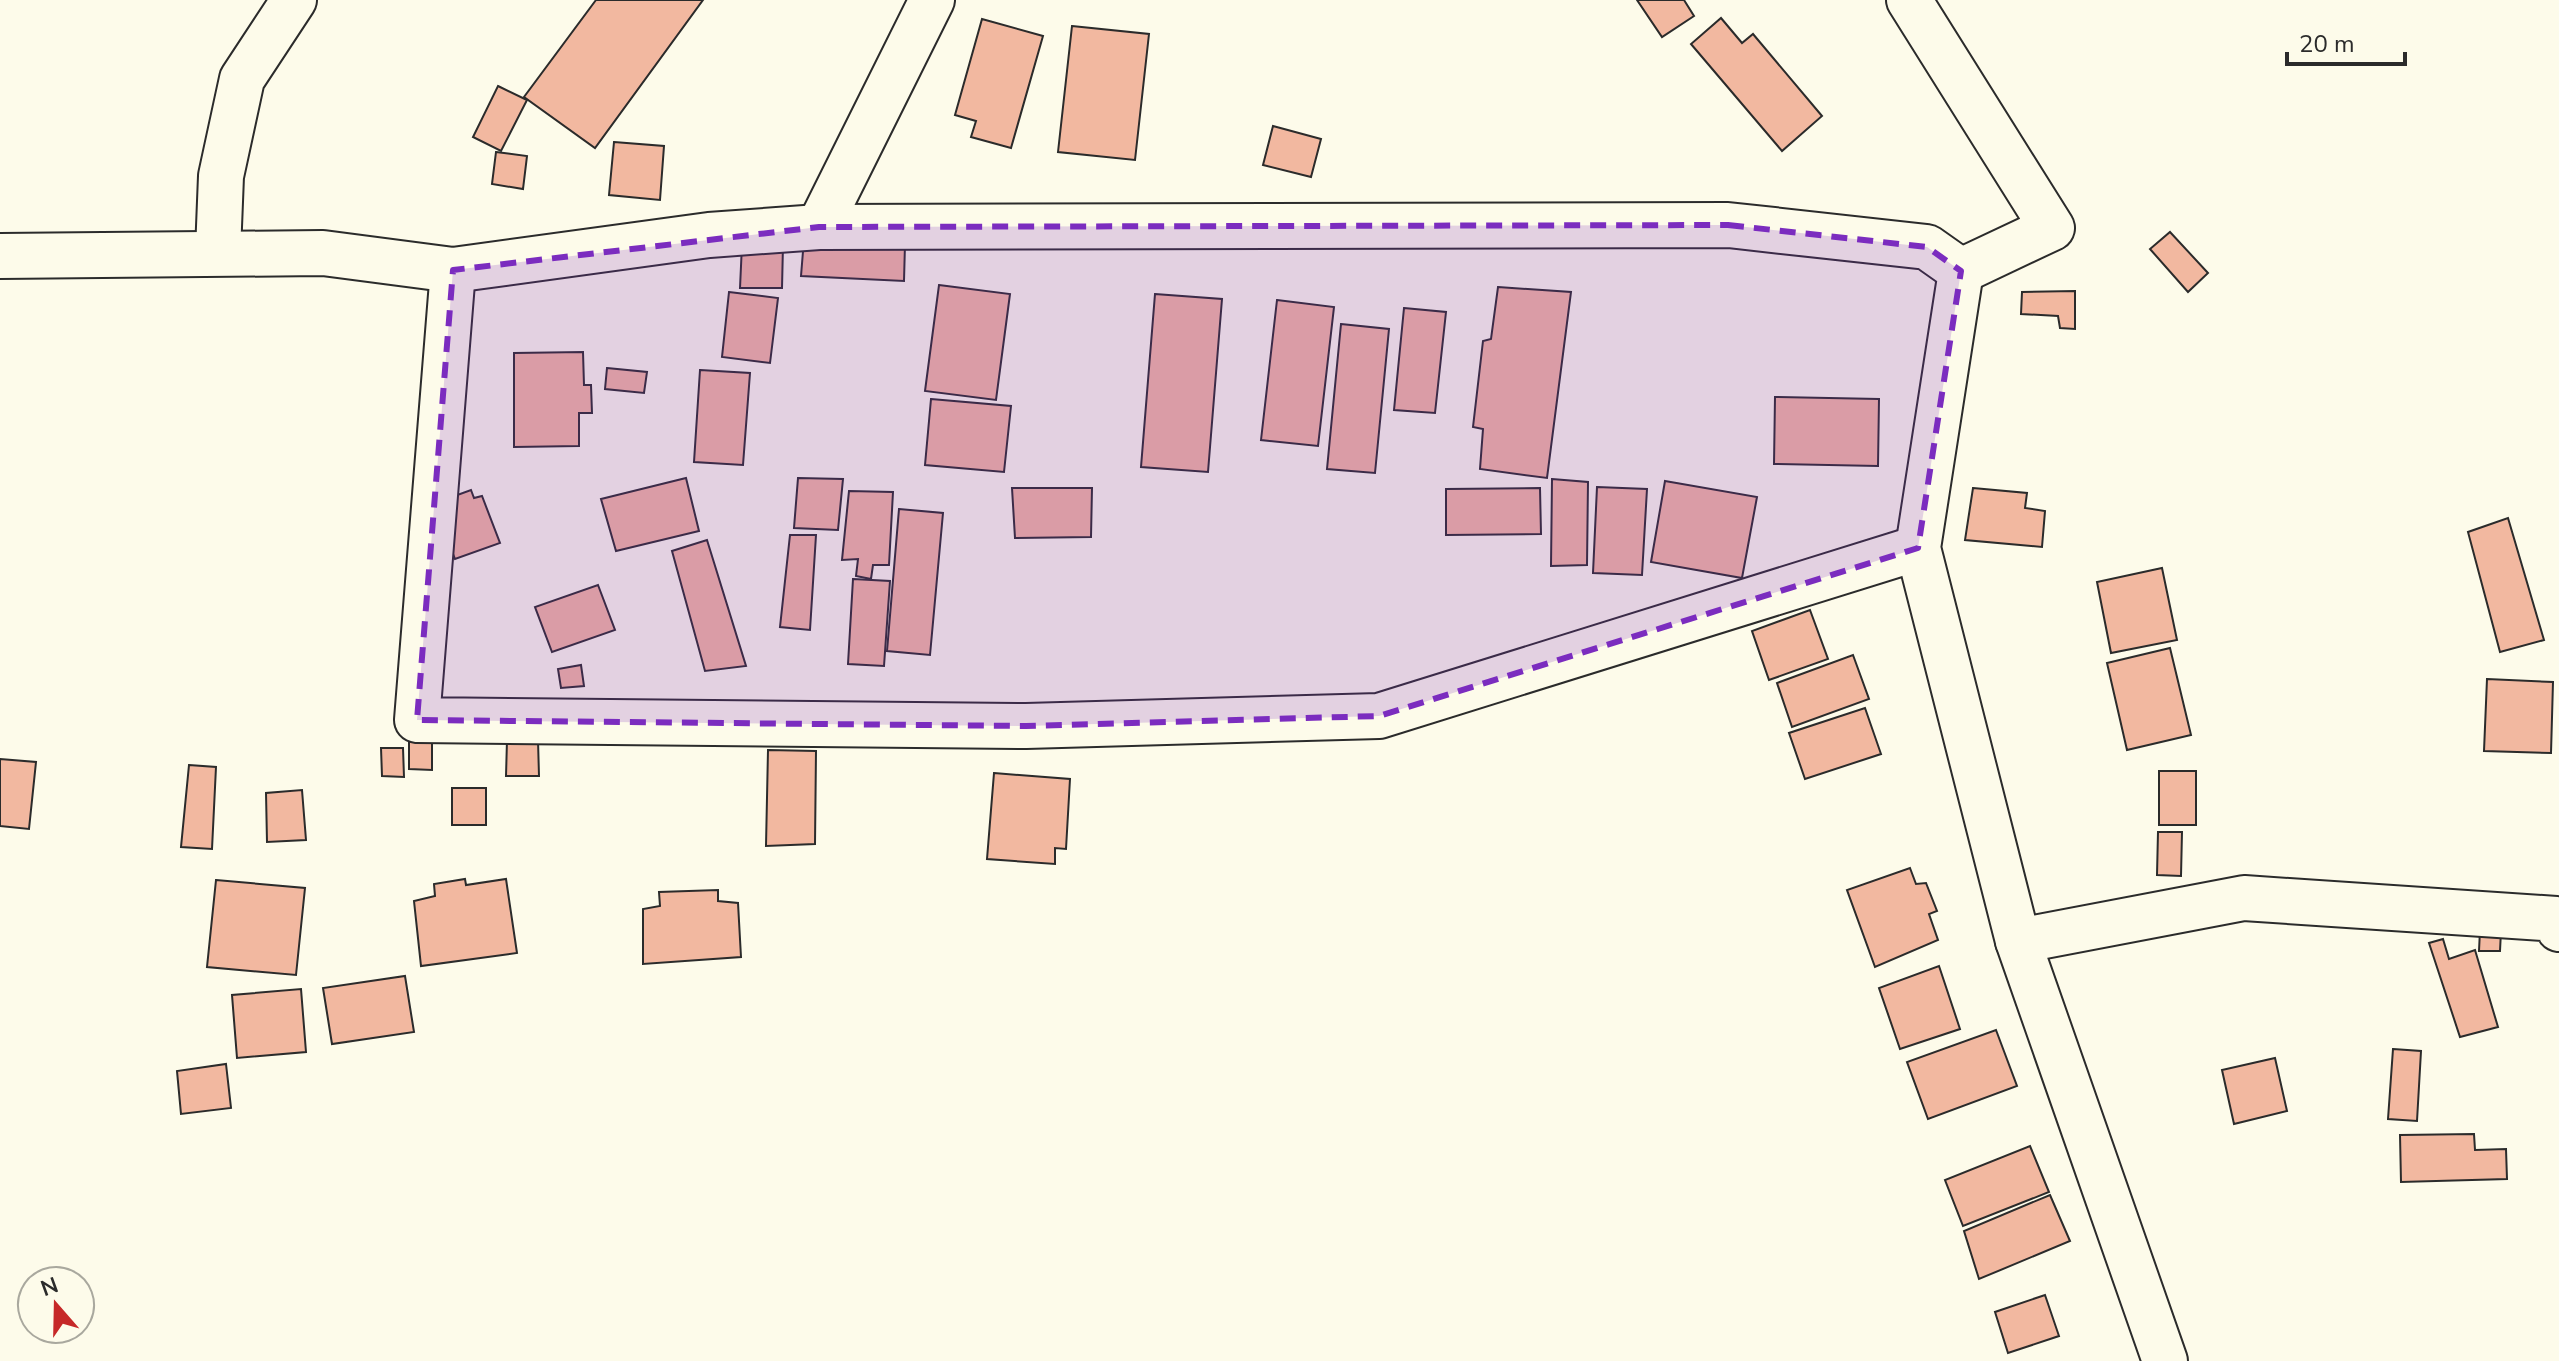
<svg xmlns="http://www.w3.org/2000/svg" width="2559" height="1361" font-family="'Nunito Sans',sans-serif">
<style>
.building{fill:#f2b8a0;stroke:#2b2b2b;stroke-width:2}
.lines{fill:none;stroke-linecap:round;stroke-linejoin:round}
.minor-casing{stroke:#2b2b2b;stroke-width:48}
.minor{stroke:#fdfbea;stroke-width:44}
.marked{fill:#7b2cbf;fill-opacity:0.2;stroke:#7b2cbf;stroke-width:6;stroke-dasharray:16 10;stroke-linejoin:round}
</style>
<rect width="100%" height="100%" fill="#fdfbea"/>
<g class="building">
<path d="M596,0H703L595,148L524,97Z"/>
<path d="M1637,0H1684L1694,16L1662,37Z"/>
<path d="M1721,18L1742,43L1753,34L1822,116L1782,151L1691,44Z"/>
<path d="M982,19L1043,36L1011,148L971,137L976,121L955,115Z"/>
<path d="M1072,26L1149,34L1135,160L1058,152Z"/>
<path d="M498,86L527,100L501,151L473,137Z"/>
<path d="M1273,126L1321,139L1311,177L1263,165Z"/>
<path d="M614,142L664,146L660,200L609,195Z"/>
<path d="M496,152L527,156L523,189L492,184Z"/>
<path d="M2170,232L2208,273L2188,292L2150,249Z"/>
<path d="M804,239L905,244L904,281L801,276Z"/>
<path d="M742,244L783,245L782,288H740Z"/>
<path d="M939,285L1010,294L996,400L925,391Z"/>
<path d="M1498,287L1571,292L1547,478L1480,469L1483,429L1473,427L1483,341L1491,339Z"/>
<path d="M2075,291V329L2060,328L2058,316L2021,314L2022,292Z"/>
<path d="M729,292L778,298L770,363L722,357Z"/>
<path d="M1155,294L1222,299L1208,472L1141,467Z"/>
<path d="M1277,300L1334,307L1318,446L1261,440Z"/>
<path d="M1404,308L1446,312L1435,413L1394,410Z"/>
<path d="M1341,324L1389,329L1375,473L1327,469Z"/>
<path d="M583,352L584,385H591L592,413H579V446L514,447V353Z"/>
<path d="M607,368L647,372L644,393L605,389Z"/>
<path d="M700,370L750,373L743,465L694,462Z"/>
<path d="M1775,397L1879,399L1878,466L1774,464Z"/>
<path d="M931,399L1011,406L1004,472L925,465Z"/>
<path d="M686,478L699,531L616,551L601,499Z"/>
<path d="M798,478L843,479L838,530L794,528Z"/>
<path d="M1552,479L1588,482L1587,565L1551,566Z"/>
<path d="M1665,481L1757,497L1742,578L1651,562Z"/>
<path d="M1597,487L1647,489L1642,575L1593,573Z"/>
<path d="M1012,488H1092L1091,537L1015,538Z"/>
<path d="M1540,488L1541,534L1446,535V489Z"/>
<path d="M1973,488L2027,493L2025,508L2045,511L2042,547L1965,540Z"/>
<path d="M471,490L474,498L482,496L500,543L455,559L444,530L449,498Z"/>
<path d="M849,491L893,492L889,565H873L871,579L856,576L858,559L842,560Z"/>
<path d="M899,509L943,513L930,655L887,651Z"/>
<path d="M2508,518L2544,640L2500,652L2468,532Z"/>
<path d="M790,535H816L810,630L780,627Z"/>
<path d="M707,540L746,666L705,671L672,551Z"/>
<path d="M2162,568L2177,640L2111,653L2097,582Z"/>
<path d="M853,579L890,581L884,666L848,664Z"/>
<path d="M598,585L615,630L552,652L535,607Z"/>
<path d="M1810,610L1828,659L1769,680L1752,631Z"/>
<path d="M2170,648L2191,735L2127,750L2107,663Z"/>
<path d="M1853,655L1869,699L1792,727L1777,683Z"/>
<path d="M581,665L584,686L561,688L558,669Z"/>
<path d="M2487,679L2553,682L2551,753L2484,751Z"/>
<path d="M1865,708L1881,754L1805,779L1789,733Z"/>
<path d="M409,739H432V770L409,769Z"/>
<path d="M507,740H538L539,776H506Z"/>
<path d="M381,748H403L404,777L382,776Z"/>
<path d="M768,750L816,751L815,844L766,846Z"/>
<path d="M0,759L36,762L29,829L0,826Z"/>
<path d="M189,765L216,767L212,849L181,847Z"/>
<rect x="2159" y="771" width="37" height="54"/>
<path d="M994,773L1070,779L1066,849L1055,848V864L987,859Z"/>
<rect x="452" y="788" width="34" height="37"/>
<path d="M302,790L306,840L267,842L266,793Z"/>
<path d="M2158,832H2182L2181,876L2157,875Z"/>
<path d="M1910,868L1916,884L1926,883L1937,911L1929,914L1938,940L1875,967L1847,890Z"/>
<path d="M465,879L466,885L506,879L517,953L421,966L414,901L435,896L434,884Z"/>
<path d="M216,880L305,888L296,975L207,967Z"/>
<path d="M718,890V901L738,903L741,957L643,964V909L660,906L659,892Z"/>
<path d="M2480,930L2501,931L2500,951H2479Z"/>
<path d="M2443,939L2449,959L2475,950L2498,1027L2460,1037L2429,943Z"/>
<path d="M1939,966L1960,1029L1900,1049L1879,988Z"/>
<path d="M405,976L414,1032L332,1044L323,988Z"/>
<path d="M301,989L306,1052L237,1058L232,995Z"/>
<path d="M1996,1030L2017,1086L1928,1119L1907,1062Z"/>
<path d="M2393,1049L2421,1051L2417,1121L2388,1119Z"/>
<path d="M2275,1058L2287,1111L2234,1124L2222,1070Z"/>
<path d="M226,1064L231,1108L181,1114L177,1071Z"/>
<path d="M2474,1134L2475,1150L2506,1149L2507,1179L2401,1182L2400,1135Z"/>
<path d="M2030,1146L2049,1192L1963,1226L1945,1180Z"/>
<path d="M2050,1195L2070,1241L1979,1279L1964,1231Z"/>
<path d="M2045,1295L2059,1336L2008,1353L1995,1312Z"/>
</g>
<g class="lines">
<defs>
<g id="minor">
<path d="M1909,0L2052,228L1961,271"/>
<path d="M819,227L932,0"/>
<path d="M218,252L221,176L242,79L294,0"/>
<path d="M0,256L323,253L453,270L709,235L819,227L1728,225L1927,247L1961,271L1918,548L2018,941L2165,1361"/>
<path d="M453,270L417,720L1026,726L1379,716L1918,548"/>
<path d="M2018,941L2244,898L2556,919L2559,929"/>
</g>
</defs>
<use href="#minor" class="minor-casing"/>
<use href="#minor" class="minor"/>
</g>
<path class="marked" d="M1728,225L1927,247L1961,271L1918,548L1379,716L1026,726L417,720L453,270L819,227Z"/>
<g transform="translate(56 1305) rotate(340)"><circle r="38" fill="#fdfbea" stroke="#a9a89e" stroke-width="2"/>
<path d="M0-6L14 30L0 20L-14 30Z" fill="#c62828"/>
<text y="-12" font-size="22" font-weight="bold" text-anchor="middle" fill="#2b2b2b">N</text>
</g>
<path d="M2287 52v12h118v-12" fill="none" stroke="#2b2b2b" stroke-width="4"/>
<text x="2299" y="52" font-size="24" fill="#2b2b2b" stroke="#fdfbea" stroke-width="6" paint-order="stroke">20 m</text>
</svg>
